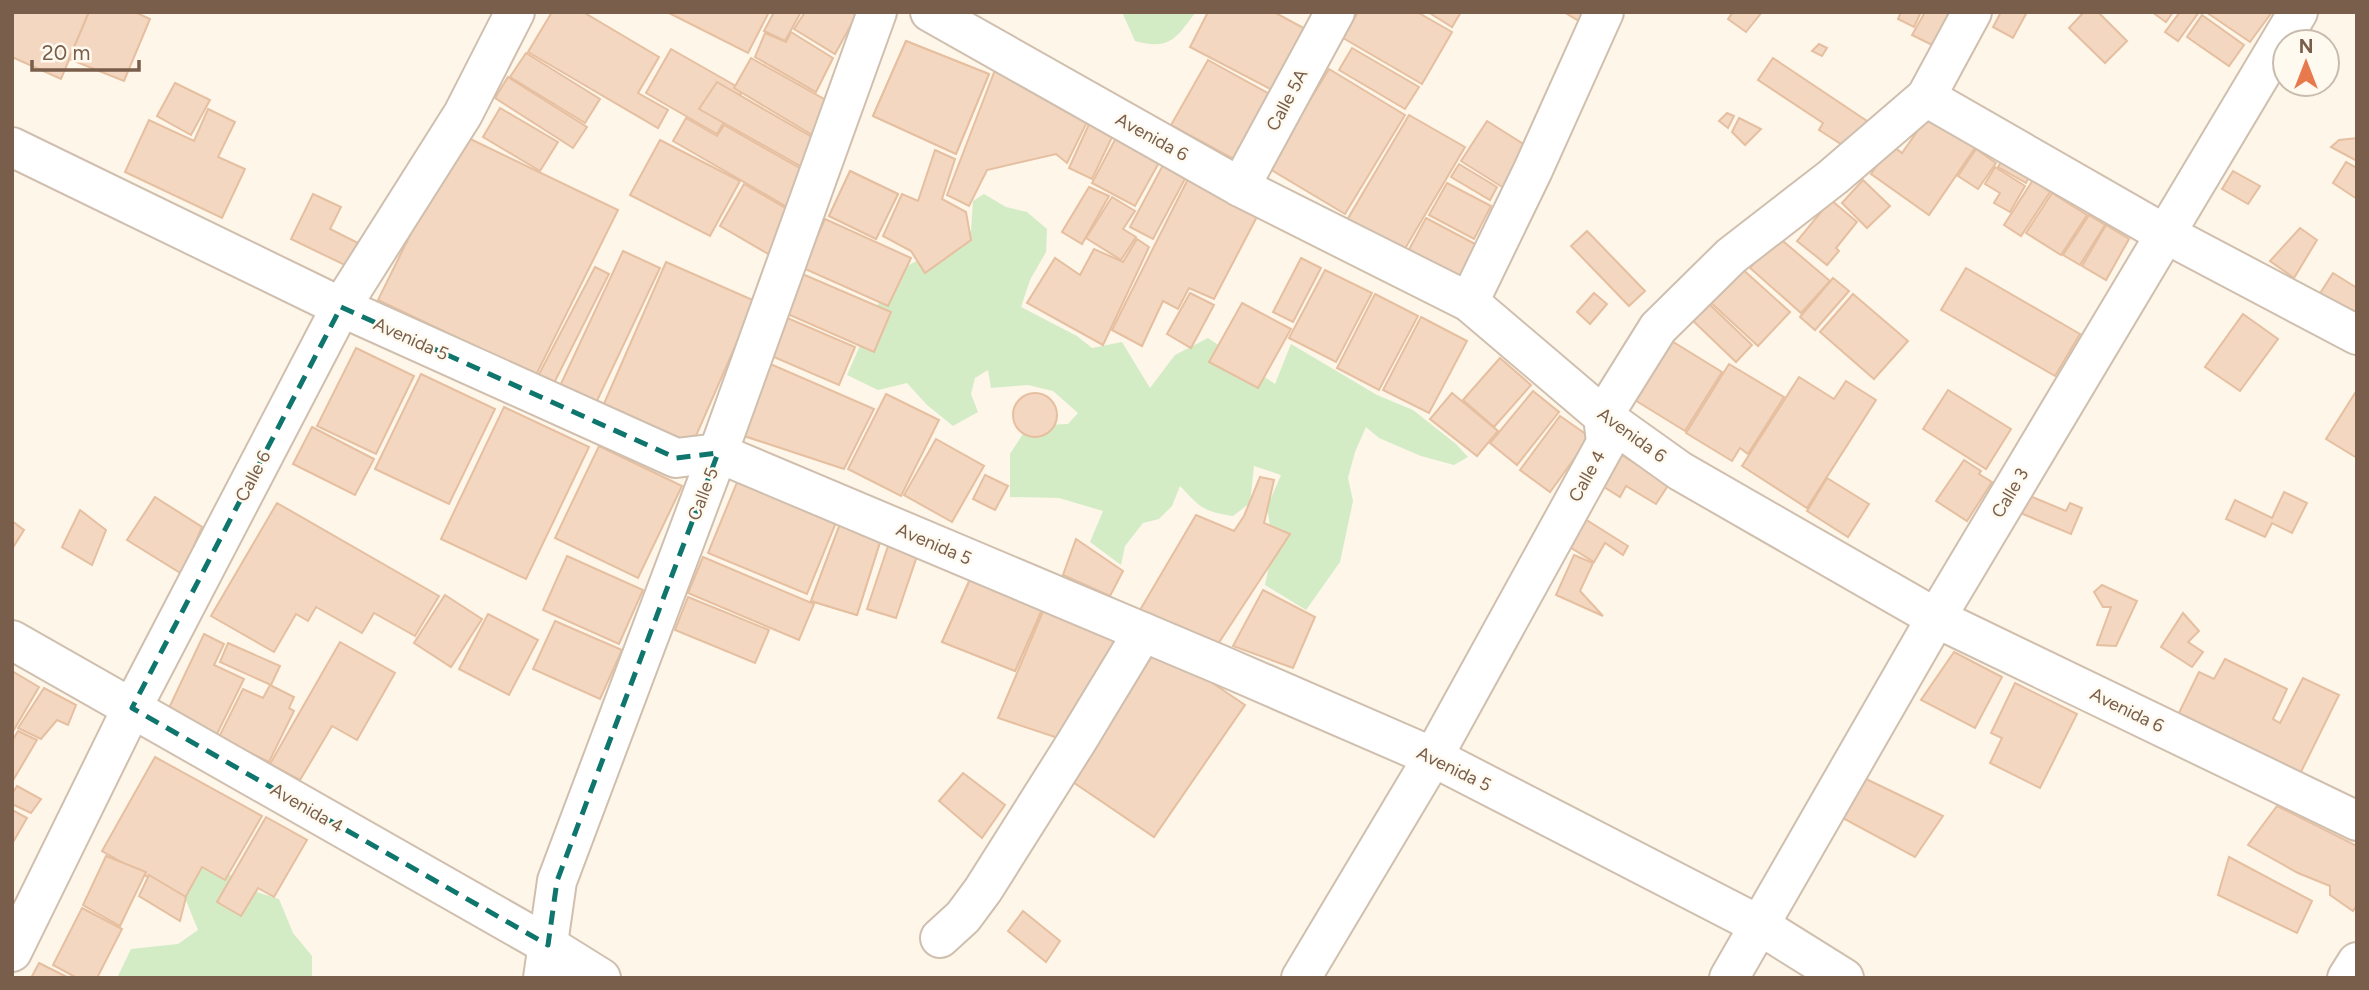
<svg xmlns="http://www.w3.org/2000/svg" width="2369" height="990" font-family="Figtree,sans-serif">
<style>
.green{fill:#d3ecc6}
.building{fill:#f3d7c0;stroke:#e6bfa0;stroke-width:2}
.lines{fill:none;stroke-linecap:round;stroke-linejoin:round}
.street-casing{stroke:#d0bfae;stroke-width:42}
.street{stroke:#fff;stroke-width:38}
.marked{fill:none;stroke:#0f766e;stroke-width:5;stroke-dasharray:14 9;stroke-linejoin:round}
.labels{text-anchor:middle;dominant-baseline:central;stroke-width:5;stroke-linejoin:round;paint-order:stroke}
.street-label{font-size:18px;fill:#795e4b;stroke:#fffaf0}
</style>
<rect width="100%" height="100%" fill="#fdf6e9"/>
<g class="green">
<path d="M1122,12H1209L1195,13C1175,40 1169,50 1135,41Z"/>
<path d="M984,194L1006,207L1027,212L1047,229L1046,252L1030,280L1021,307L1077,336L1092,348L1122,342L1150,388L1175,355L1208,338L1275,384L1291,344L1377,395L1413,410L1456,444L1468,457L1454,465L1421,456L1379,438L1366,427L1355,452L1348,478L1353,501L1340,562L1306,610L1265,585L1273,546L1267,507L1281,475L1254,466L1250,503L1233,516C1202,511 1201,508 1180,486L1172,506L1159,519L1143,523L1125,546L1121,565L1090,542L1103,511L1059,498L1010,497V454L1028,426L1068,424L1078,413L1053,391L1028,385L991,388L988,370L975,378L971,394L978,412L953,426L927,405L907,383L878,390L847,375L891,275L971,231L973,201Z"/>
<path d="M218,855L237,886L279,899L293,933L312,956V978H117L131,949L178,944L198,930L185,898L189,856Z"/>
</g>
<g class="building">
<path d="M12,12H89L61,79L12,57Z"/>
<path d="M89,12H135L150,19L124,81L69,59Z"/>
<path d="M552,12H583L659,57L638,93L668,110L658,128L528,52Z"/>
<path d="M667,12H769L748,53Z"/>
<path d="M774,12H801L785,41L764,31Z"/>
<path d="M805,12H858L835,54L794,29Z"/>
<path d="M1208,12H1274L1309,31L1276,92L1190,47Z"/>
<path d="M1358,12H1417L1452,32L1422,84L1343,38Z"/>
<path d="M1428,12H1461L1452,27Z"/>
<path d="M1564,12H1584L1579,21Z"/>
<path d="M1733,12H1762L1746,32L1728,19Z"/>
<path d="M1901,12H1921L1914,27L1898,19Z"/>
<path d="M1925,12H1955L1936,47L1912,35Z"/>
<path d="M2001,12H2027L2013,38L1993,27Z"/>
<path d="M2084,12H2098L2127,41L2105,63L2069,28Z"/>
<path d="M2152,12H2173L2166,22Z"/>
<path d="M2180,12H2199L2178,41L2165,32Z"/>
<path d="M2206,12H2272L2250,42Z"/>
<path d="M2202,15L2244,45L2229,66L2187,37Z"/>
<path d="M791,32L833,58L816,92L755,57L765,33L786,42Z"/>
<path d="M906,41L989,74L956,154L873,116Z"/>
<path d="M906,41L989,74L956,154L873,116Z"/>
<path d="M1819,44L1827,48L1822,56L1812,51Z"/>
<path d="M1352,48L1419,87L1405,109L1339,70Z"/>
<path d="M671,49L743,90L717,134L646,93Z"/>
<path d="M526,53L600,99L585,123L510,77Z"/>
<path d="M751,58L833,104L824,142L734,88Z"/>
<path d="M1773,58L1870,123L1852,151L1819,130L1823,123L1758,80Z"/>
<path d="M1208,60L1273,96L1237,161L1171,125Z"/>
<path d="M1329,69L1405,115L1345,214L1268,168Z"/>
<path d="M995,70L1087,122L1067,163L1056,154L987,170L969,206L947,195Z"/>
<path d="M508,77L587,127L573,148L495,98Z"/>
<path d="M717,82L824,144L811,172L699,109Z"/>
<path d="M175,83L210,100L191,135L157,116Z"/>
<path d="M500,108L558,142L540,171L483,137Z"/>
<path d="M208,109L235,122L218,157L245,169L222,218L125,172L149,120L194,141Z"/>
<path d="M1727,113L1734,116L1728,128L1719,121Z"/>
<path d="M1409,115L1465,147L1403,252L1347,220Z"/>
<path d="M1928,116L1975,148L1929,215L1871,174L1891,145L1902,153Z"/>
<path d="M686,118L717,136L724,125L810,174L794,211L673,141Z"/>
<path d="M1739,118L1761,129L1745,145L1732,132Z"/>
<path d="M1487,121L1533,150L1507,190L1461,161Z"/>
<path d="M1089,124L1113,135L1092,179L1069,168Z"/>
<path d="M460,134L618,210L536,375L378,300Z"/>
<path d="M1117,136L1161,159L1135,206L1092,183Z"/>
<path d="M2357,138V161L2331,147L2339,140Z"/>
<path d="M660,140L740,181L710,236L630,195Z"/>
<path d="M1976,149L1996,163L1978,189L1958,176Z"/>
<path d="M935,150L955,159L942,199L966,212L971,240L925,273L911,251L883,236L902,194L918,201Z"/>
<path d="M2003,158L2031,174L2026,183L1998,167Z"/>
<path d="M2346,162L2357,168V199L2333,183Z"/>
<path d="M1459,164L1497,187L1490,200L1451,177Z"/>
<path d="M1163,165L1186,177L1153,239L1130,227Z"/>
<path d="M1995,167L2025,186L2010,212L1994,203L2000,193L1985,184Z"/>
<path d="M850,171L898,194L876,239L829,216Z"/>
<path d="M850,171L898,194L876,239L829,216Z"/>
<path d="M2233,171L2260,186L2248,204L2222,189Z"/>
<path d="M1191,173L1259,213L1214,299L1189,288L1178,309L1163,301L1142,346L1112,330Z"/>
<path d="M1863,180L1890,206L1867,228L1842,203Z"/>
<path d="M2033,180L2050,192L2021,236L2004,225Z"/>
<path d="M1447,183L1491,206L1474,239L1429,215Z"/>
<path d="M744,184L794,213L770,255L720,226Z"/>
<path d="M1089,187L1109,196L1082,244L1062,232Z"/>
<path d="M2052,193L2087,215L2061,255L2026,233Z"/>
<path d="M313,194L341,207L330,229L360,244L349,267L291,239Z"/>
<path d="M1112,197L1135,211L1123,229L1136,237L1121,260L1086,238Z"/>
<path d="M1831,200L1857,222L1836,248L1839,251L1827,265L1797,241Z"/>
<path d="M2089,215L2105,225L2080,265L2063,255Z"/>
<path d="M1426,218L1477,245L1457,282L1406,255Z"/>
<path d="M825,219L911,258L888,306L803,268Z"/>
<path d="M2106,225L2129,239L2106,280L2082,266Z"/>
<path d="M2300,228L2317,240L2294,278L2270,261Z"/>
<path d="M1587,231L1645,291L1629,306L1571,246Z"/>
<path d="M1777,236L1830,281L1801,313L1750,268Z"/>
<path d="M1137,239L1149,247L1103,345L1027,303L1055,258L1080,275L1094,249L1123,262Z"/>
<path d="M623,251L660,268L595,405L559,388Z"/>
<path d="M1301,258L1321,268L1293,322L1273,312Z"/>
<path d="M666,262L755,301L692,445L603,406Z"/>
<path d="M1739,266L1790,312L1758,346L1708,300Z"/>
<path d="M595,267L609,274L553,385L537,378Z"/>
<path d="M1966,268L2080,334L2055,376L1941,310Z"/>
<path d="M1325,270L1372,293L1336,362L1289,338Z"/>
<path d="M800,273L891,312L874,352L783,312Z"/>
<path d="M2333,273L2357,288V318L2319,295Z"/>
<path d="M1833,278L1849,291L1815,330L1800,317Z"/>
<path d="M1190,293L1214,305L1191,348L1167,334Z"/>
<path d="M1594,293L1607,304L1590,324L1577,312Z"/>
<path d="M1375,294L1418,316L1379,390L1337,368Z"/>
<path d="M1853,294L1908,341L1874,379L1820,332Z"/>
<path d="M1705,300L1752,345L1736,362L1689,317Z"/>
<path d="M1242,303L1291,329L1258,388L1209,362Z"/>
<path d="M778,314L855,347L839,385L762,352Z"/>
<path d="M2243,314L2278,339L2240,391L2205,367Z"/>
<path d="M1421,317L1467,341L1429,413L1383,390Z"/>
<path d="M1662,335L1722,372L1685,431L1625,394Z"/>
<path d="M356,348L414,376L376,454L317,426Z"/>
<path d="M1500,358L1531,385L1494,427L1463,400Z"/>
<path d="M759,359L874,409L844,469L735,433Z"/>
<path d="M1729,364L1784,397L1748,454L1740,448L1732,461L1686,433Z"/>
<path d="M421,374L495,409L449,504L375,469Z"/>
<path d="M1799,377L1834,399L1846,381L1876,400L1807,508L1742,466Z"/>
<path d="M1948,390L2011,429L1986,469L1923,429Z"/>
<path d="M2357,390V458L2326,439Z"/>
<path d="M1533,391L1559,412L1517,465L1490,443Z"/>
<circle cx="1035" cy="415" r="22"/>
<path d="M1452,393L1498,431L1477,456L1430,419Z"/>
<path d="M886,394L939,420L901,496L848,469Z"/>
<path d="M504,407L589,447L526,579L441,539Z"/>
<path d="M1560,416L1590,437L1550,492L1520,470Z"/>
<path d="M312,427L374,459L355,495L293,464Z"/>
<path d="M936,439L984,466L952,522L904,495Z"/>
<path d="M599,446L682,486L638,578L555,538Z"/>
<path d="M1615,451L1669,484L1656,504L1626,486L1620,497L1593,480Z"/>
<path d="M1964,460L1981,471L1979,474L1992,482L1967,521L1936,501Z"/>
<path d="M985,475L1008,486L995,510L973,499Z"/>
<path d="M1260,477L1274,480L1264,523L1290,534L1218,644L1140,610L1196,515L1234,531L1244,516Z"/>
<path d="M1827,478L1869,504L1848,537L1807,511Z"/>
<path d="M738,480L837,520L807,594L708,553Z"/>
<path d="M2284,492L2307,503L2292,533L2272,523L2265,537L2226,519L2235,500L2272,518Z"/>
<path d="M2025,494L2066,511L2070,503L2082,508L2071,534L2018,512Z"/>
<path d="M155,497L202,527L182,574L127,540Z"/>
<path d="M277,503L439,596L415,636L374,613L362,633L316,607L308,621L296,614L274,652L211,616Z"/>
<path d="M80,510L106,530L92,565L62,547Z"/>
<path d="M1577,514L1628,546L1623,555L1605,543L1594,562L1560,541Z"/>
<path d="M12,521L24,530L12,549Z"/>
<path d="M840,524L880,542L857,615L811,601Z"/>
<path d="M840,524L880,542L857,615L811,601Z"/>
<path d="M1076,539L1123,571L1110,596L1063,575Z"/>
<path d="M888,546L917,556L896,618L867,609Z"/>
<path d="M1574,555L1593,563L1580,591L1603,616L1556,595Z"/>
<path d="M567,556L643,590L619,644L543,610Z"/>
<path d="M703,557L814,604L799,640L688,593Z"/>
<path d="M971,577L1044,605L1015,671L942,642Z"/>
<path d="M971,577L1044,605L1015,671L942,642Z"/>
<path d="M2102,585L2137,601L2116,646L2097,645L2111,607H2103L2094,592Z"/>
<path d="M1263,590L1315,617L1293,668L1233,646Z"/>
<path d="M445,595L482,619L451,667L414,643Z"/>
<path d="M688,597L769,630L755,663L675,630Z"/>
<path d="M1044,609L1123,645L1067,741L998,718Z"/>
<path d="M2183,613L2199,631L2188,642L2203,652L2192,667L2161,647Z"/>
<path d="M488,614L538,640L509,695L459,669Z"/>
<path d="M555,621L622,650L600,699L533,669Z"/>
<path d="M204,634L224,644L214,665L244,679L217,734L168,710Z"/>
<path d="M340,642L395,673L357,740L332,726L300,780L270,764Z"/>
<path d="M228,643L280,666L271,685L220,662Z"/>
<path d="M1158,646L1245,705L1154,837L1067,778Z"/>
<path d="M1954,652L2002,677L1975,728L1921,700Z"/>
<path d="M2225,659L2287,689L2273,719L2280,723L2303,678L2339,695L2296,782L2175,721L2199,672L2214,679Z"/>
<path d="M12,671L39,687L12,733Z"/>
<path d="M2015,683L2077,714L2040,788L1990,763L2002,738L1991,733Z"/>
<path d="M270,685L294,697L289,708L294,711L269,762L219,737L243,689L263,698Z"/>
<path d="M44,688L76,705L68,725L57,720L41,739L18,728Z"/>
<path d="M18,731L37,740L12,782V741Z"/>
<path d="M155,757L262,816L225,880L202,867L185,898L102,851Z"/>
<path d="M963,773L1005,805L982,838L939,801Z"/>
<path d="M1864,778L1943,816L1915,857L1837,815Z"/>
<path d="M17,786L41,799L31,813L12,804V794Z"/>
<path d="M2277,806L2357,846V905L2353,911L2330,895V886L2298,873L2248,845Z"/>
<path d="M12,810L27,818L12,844Z"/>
<path d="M266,817L307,840L274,897L258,888L241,916L217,902Z"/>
<path d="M106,856L146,872L120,926L83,905Z"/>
<path d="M2229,857L2312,901L2297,933L2218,895Z"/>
<path d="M149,875L186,897L180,921L139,896Z"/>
<path d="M82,908L122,929L97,978H77L53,965Z"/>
<path d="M1023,911L1060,941L1046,962L1008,931Z"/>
<path d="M39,963L69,978H31Z"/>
</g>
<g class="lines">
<defs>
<g id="street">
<path d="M930,12L1240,187L1469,302L1603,416L1680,471L1936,618L2357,821"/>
<path d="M1926,97L2149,225L2357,335"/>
<path d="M12,147L341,307L676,458L718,453L1221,665L1433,757L1759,925L1844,978"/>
<path d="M1240,187L1335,12"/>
<path d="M1469,302L1533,170L1604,12"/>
<path d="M12,640L548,945L601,978"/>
<path d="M940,938L963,917L983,890L1077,741L1143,632"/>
<path d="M12,952L132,708L341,307L463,114L515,12"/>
<path d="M543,978L557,881L718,453L877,12"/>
<path d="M1301,978L1433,757L1606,443L1603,416L1658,328L1731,256L1833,177L1926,97L1972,12"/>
<path d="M1729,978L1936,618L2298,12"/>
<path d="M2347,978L2357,962"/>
</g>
</defs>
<use href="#street" class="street-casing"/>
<use href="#street" class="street"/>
</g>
<path class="marked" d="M341,307L676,458L718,453L557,881L548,945L132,708Z"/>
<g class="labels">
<g class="street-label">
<text transform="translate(1287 100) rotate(-62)">Calle 5A</text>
<text transform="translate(1152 137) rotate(29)">Avenida 6</text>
<text transform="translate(411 339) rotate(24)">Avenida 5</text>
<text transform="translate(1632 435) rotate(36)">Avenida 6</text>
<text transform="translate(253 476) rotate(-62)">Calle 6</text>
<text transform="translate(1587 476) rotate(-61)">Calle 4</text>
<text transform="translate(2010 493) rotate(-59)">Calle 3</text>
<text transform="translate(703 494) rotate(-69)">Calle 5</text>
<text transform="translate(934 544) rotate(23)">Avenida 5</text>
<text transform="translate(2127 710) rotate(26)">Avenida 6</text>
<text transform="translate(1454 769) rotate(26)">Avenida 5</text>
<text transform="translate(307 808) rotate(30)">Avenida 4</text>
</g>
</g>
<rect width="2369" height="990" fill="none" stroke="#795e4b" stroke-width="28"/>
<g transform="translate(2306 63)"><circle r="33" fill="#fffaf0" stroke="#c9bcae" stroke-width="2"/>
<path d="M0-5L12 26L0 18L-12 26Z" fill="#e8794d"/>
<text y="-10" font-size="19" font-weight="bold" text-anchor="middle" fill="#795e4b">N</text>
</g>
<path d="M32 60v10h107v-10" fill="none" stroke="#795e4b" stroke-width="3.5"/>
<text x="42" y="60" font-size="21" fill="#795e4b" stroke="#fffaf0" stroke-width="5" paint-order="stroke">20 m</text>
</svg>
